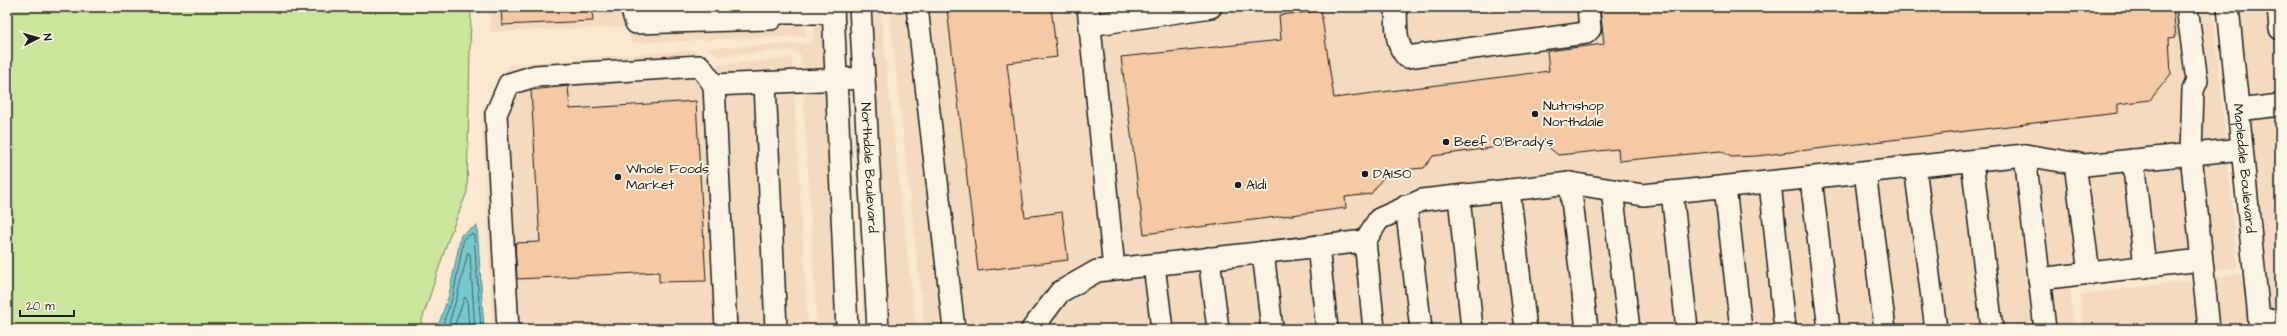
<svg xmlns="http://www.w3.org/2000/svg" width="2287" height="336" font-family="'Architects Daughter',sans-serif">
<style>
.built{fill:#f4dbc0}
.green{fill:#cbe59b;stroke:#74805c}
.water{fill:#77c8ce;stroke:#538387}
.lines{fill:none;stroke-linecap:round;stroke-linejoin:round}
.shore{stroke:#406163;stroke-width:1}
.building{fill:#f4c9a3;stroke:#1c1c1c}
.minor-casing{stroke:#1c1c1c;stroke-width:24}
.minor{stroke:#fcf5e5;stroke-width:21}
.poi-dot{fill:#1c1c1c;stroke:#fcf5e5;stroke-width:1.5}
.labels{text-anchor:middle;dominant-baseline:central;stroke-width:4;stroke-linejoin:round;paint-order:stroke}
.poi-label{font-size:14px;fill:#1c1c1c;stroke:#fcf5e5;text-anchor:start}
.street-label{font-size:14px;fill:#1c1c1c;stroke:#fcf5e5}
</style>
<rect width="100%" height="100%" fill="#fae8d1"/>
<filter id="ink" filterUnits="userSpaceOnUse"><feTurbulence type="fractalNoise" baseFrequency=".025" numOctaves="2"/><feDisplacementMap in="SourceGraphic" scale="8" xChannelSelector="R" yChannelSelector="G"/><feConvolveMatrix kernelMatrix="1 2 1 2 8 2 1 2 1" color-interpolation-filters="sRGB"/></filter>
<g filter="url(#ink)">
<g class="built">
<path d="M489,7H805L806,36L631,43L627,27L491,32Z"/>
<path d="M813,7H822L833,244L831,245L836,329H817L801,55L791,50L719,56L706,48L811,43L814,38Z"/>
<path d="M870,7H882L881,20L916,329H888Z"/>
<path d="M890,7H2213L2238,267L2070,288L2074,329H925L890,19Z"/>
<path d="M2238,7H2280V329H2271Z"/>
<path d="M693,50L717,65L792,58L808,329H492L482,111L510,64Z"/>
<path d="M2244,273L2249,329H2083L2080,295Z"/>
</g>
<path class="green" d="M7,7H471L467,192L448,240L419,329H7Z"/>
<path class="water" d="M477,226L484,329H437L449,295L461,235Z"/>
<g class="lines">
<g class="shore">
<path d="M441,329L453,296L464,238L472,234L474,236L481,329"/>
<path d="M447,329L457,297L468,252L470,254L475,329"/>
<path d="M453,329L465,297L467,299L469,329"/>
</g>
</g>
<g class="building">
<path d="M501,7H592L593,21L502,25Z"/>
<path d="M962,7H1051L1057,57L1007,63L1025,217L1062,212L1068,260L978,271L947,9Z"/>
<path d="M1600,7H2173L2176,37L2169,38L2171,74L2150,100L2118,104V113L1757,156L1731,157L1721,151L1619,161L1618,149L1558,155L1541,141L1433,156L1424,168L1388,171L1371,194L1345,197L1346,208L1144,234L1121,57L1281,40L1279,15L1321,11L1334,98L1549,71L1547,51L1604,44Z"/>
<path d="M568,86L570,109L696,101L706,281L659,282V272L517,279L515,243L540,242L531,90Z"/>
</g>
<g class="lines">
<defs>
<g id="minor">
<path d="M631,7L636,23L771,19L774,13V7"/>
<path d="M833,7L847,329"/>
<path id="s1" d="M860,7L878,329"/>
<path d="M917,7L954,329"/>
<path d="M1088,7L1114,269"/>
<path d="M1396,7C1397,24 1394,44 1407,57L1586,33L1590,29L1588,7"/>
<path d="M2187,7L2197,81L2193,90L2191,154L2209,329"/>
<path id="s2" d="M2228,7L2260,329"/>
<path d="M2278,7L2280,29"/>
<path d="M774,13H833"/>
<path d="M1090,25L1211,7"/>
<path d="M765,83L776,329"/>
<path d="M714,85L726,329"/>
<path d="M2238,110L2280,105"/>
<path d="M2025,155L2045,329"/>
<path d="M2133,160L2145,267"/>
<path d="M1972,161L1992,329"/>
<path d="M2075,163L2089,274"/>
<path d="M1915,167L1936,329"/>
<path d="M1865,172L1885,329"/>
<path d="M1811,178L1829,329"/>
<path d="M1770,182L1785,329"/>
<path d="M1570,183L1587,329"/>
<path d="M1725,187L1741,329"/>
<path d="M1509,190L1526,329"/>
<path d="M1612,190L1629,329"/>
<path d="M1672,192L1687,329"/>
<path d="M1459,196L1472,329"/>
<path d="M1406,206L1421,329"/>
<path d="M1365,241L1379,219L1422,200L1570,183L1643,195L2025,155L2085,165L2242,149"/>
<path d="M1318,246L1327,329"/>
<path d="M1263,252L1272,329"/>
<path d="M1209,258L1218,329"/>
<path d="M1154,265L1162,329"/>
<path d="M2039,279L2201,260"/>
<path d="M2259,321L2280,319"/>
<path d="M508,329L496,114L509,84L535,76L700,66L714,85L864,78"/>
<path d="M1032,329L1060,292L1097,271L1365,241L1374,329"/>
</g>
</defs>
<use href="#minor" class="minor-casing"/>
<use href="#minor" class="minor"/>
</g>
</g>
<g class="poi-dot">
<circle cx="1535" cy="114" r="4"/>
<circle cx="1446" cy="142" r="4"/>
<circle cx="1365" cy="174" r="4"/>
<circle cx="618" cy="177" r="4"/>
<circle cx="1238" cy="185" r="4"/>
</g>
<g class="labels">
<g class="poi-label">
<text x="1543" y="106">Nutrishop<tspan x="1543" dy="16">Northdale</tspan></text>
<text x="1454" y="142">Beef O'Brady's</text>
<text x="626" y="169">Whole Foods<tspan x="626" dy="16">Market</tspan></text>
<text x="1373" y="174">DAISO</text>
<text x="1246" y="185">Aldi</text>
</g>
<g class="street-label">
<text stroke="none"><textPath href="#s1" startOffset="161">Northdale Boulevard</textPath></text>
<text stroke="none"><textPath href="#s2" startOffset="162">Mapledale Boulevard</textPath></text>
</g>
</g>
<rect width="2287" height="336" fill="none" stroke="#fcf5e5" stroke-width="24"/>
<rect x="12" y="12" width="2263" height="312" fill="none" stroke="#1c1c1c" stroke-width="1.5" filter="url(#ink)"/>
<g transform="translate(38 38) rotate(84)" stroke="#fcf5e5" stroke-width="3" paint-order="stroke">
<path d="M0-3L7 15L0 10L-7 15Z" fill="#1c1c1c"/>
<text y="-6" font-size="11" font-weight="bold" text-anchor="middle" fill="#1c1c1c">N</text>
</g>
<path d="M20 310v6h54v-6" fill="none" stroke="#1c1c1c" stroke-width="2"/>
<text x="26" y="310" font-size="12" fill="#1c1c1c" stroke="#fcf5e5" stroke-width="3" paint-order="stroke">20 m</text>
</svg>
